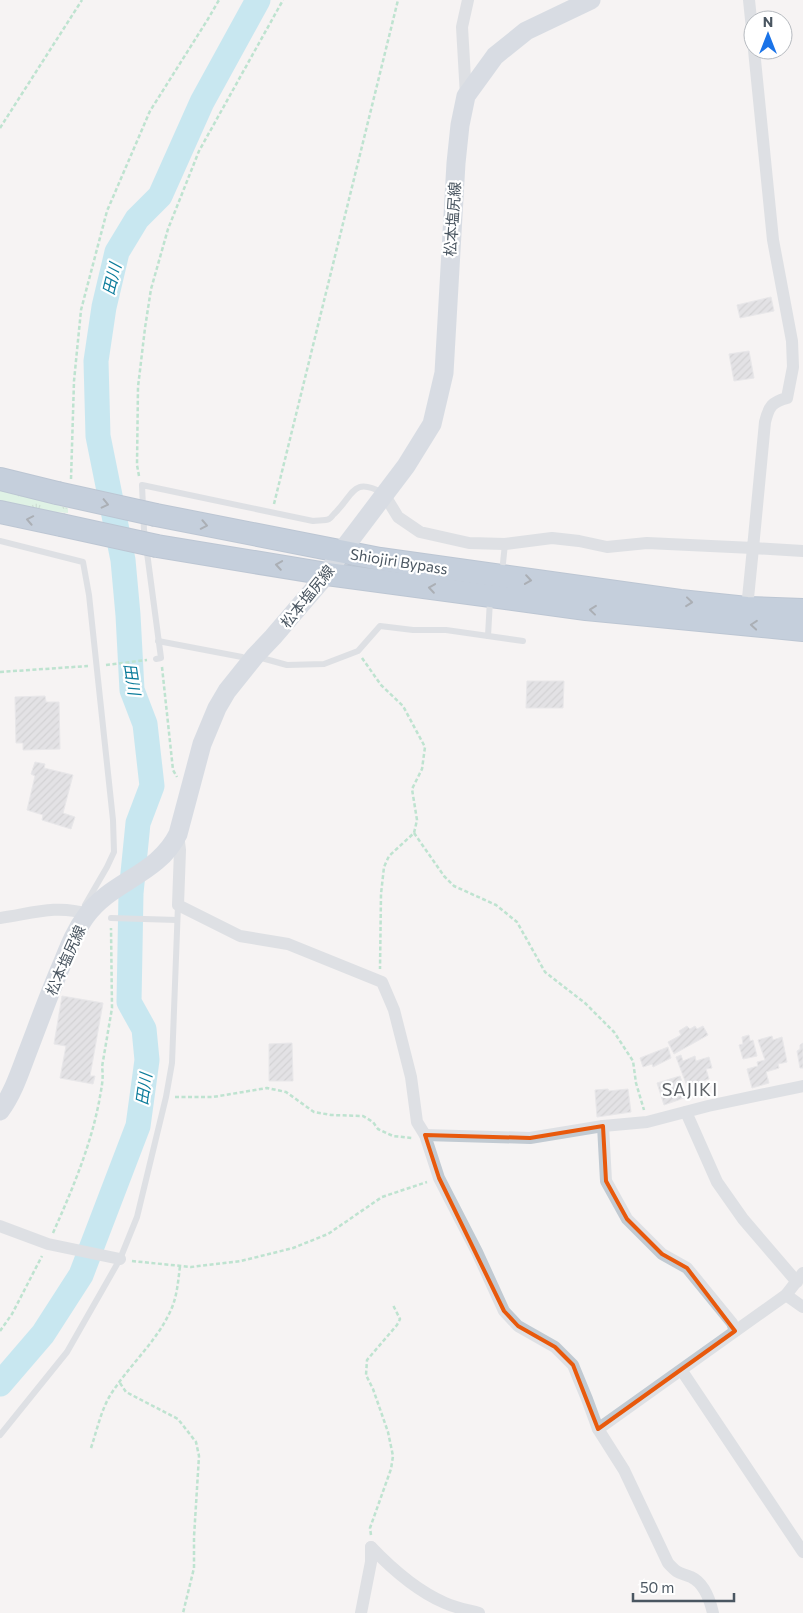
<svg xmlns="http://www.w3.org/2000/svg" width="803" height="1613" font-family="Commissioner,'Noto Sans JP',sans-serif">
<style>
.grass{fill:url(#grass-tufts)}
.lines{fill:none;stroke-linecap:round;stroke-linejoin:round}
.river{stroke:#90daee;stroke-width:25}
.building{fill:url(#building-hatch);stroke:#d7d9de}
.highway-casing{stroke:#7690ad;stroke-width:24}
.path{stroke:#7ad0a6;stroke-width:2.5;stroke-dasharray:4 2.5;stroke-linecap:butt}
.lane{stroke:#c1cad2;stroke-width:6}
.street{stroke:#c1cad2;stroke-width:12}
.primary{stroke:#b3c2d1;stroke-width:19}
.highway{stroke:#8ba5c1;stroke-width:22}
.highway-bridge-casing{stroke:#7690ad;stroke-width:24;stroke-linecap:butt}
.highway-bridge{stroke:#8ba5c1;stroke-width:22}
.oneway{stroke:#505e6b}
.marked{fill:none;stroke:#e8590c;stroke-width:4;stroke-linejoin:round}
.labels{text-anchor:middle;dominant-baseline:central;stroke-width:4.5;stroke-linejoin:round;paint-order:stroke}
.street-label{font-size:15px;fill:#4a5661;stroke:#fff}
.water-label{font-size:16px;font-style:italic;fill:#0c7c9b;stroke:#fff}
.quarter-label{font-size:18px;letter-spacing:1px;fill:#5f6368;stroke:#fff}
</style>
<defs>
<pattern id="grass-tufts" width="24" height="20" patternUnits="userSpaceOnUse" patternTransform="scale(1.25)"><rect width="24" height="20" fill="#c3f1d5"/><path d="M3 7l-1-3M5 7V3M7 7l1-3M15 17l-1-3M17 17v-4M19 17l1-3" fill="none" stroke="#a0c6b0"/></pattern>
<pattern id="building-hatch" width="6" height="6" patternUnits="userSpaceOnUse" patternTransform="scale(1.25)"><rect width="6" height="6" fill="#cdcfd5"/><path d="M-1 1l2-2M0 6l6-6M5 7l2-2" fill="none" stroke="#a8abb0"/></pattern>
</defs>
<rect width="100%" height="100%" fill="#f5f3f3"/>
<path class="grass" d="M0,489L68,508V513L29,510L0,503Z"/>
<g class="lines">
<path class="river" d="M0,1384L43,1334L81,1275L138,1126L147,1060L144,1029L129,1002L131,893L138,823L152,786L145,724L132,690L128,615L123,560L98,436L96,361L104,307L117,252L137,219L160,196L202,102L258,0"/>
</g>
<g class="building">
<path d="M771,297L774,311L740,318L737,305Z"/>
<path d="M749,351L754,378L734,381L729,354Z"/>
<path d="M527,681H564L563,708H526Z"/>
<path d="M45,696L46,702H59L60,749L23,750V743H16L15,697Z"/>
<path d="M35,762L45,764L44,768L73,775L63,813L75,817L71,829L42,820L43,815L27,810L35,776L31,774Z"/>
<path d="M62,996L103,1003L90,1076H95L93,1084L60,1078L66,1046L54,1044Z"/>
<path d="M687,1026L690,1029L695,1026L697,1029L703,1026L708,1035L674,1054L668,1042L681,1035L679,1031Z"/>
<path d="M749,1035L750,1041L753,1040L757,1056L743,1059L739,1045L743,1044L742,1037Z"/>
<path d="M772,1036L773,1040L782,1037L787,1062L778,1064L779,1068L766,1072L769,1083L752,1088L747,1069L758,1066L757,1062L765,1060L758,1040Z"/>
<path d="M292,1043L293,1081H269V1044Z"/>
<path d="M803,1043V1068H800L797,1051L800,1049V1045Z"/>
<path d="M668,1047L671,1058L653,1067L652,1064L643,1067L640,1058Z"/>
<path d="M681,1055L683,1061L695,1056L696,1061L709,1057L712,1068L706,1069L709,1079L687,1086L676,1057Z"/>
<path d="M680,1076L687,1097L664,1105L657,1083Z"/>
<path d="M608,1089L609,1091L628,1089L631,1112L597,1117L595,1090Z"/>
</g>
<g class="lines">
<defs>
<g id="highway">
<path d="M0,479L57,493"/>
<path d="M0,512L61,525"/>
<path d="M156,515L380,559L680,601L747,608L803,610"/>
<path d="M157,546L327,574L586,609L803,630"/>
</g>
</defs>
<use href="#highway" class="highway-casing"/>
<g class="path">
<path d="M0,128L82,0"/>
<path d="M139,476L137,465L138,387L145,328L151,289L168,229L199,151L283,0"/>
<path d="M71,479L74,381L81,310L107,211L150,111L208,19L219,0"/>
<path d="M274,504L398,0"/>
<path d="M362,658L381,685L403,706L425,747L422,769L412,789L417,820L414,833L389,856L384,867L381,894L380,969"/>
<path d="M106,665L147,660"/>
<path d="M162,667L173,770L177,777"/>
<path d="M0,672L88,666"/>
<path d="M414,833L444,876L454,886L496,905L517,922L545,972L585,1003L614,1032L633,1061L636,1083L644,1110"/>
<path d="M175,1097H213L267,1088L286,1092L314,1112L331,1115L363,1116L373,1122L378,1129L393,1136L412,1138"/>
<path d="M53,1233C72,1190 90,1148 99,1102C101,1090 104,1079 102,1067L112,1008L111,928"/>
<path d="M132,1261L191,1267L241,1261L293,1248L328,1234L382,1197L427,1182"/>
<path d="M0,1331L12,1314L42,1256"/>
<path d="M120,1383L126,1392L178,1419L196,1442L199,1456L194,1537V1568L183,1613"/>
<path d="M91,1448C97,1430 101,1410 111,1394C128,1367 155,1343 169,1314C177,1299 178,1282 180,1266"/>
<path d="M371,1535L370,1528L391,1469L393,1456L388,1432L373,1389L366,1375L367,1360L397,1325L400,1319L393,1305"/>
</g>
<g class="lane">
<path d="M0,541L83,562L89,595L113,820L114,852L107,867L85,905"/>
<path d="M503,563L505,544"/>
<path d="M488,636L490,600"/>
<path d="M158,641L242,657L249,662"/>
<path d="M258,657L287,665L324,664L358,651L380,626L413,630H446L523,641"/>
<path d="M156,659L161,658L144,530L142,485L313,521C317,520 325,521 329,519C331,518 332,516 334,514C354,495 352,476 383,493"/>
<path d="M111,918L177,920"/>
<path d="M0,1435L67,1352L120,1259L137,1217L166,1097L172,1063L178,905"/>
</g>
<g class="street">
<path d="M749,0L753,39"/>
<path d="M466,96L462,27L468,0"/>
<path d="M384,494L398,517L420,532L469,543L505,544L552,538L579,541L607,547L647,543L753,548L765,422C769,406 772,402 787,398L793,367L792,341L773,240L754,50"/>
<path d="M747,608L753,548L803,551"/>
<path d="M178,834L180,850L178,905L240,936L288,944L382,982L394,1010L411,1077L417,1122L425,1135L439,1178L477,1252L504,1311L518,1326L555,1347L573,1365L587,1399L598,1429L624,1470L668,1563C678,1574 678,1572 691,1577C704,1583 710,1600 713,1613"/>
<path d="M0,918C30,914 57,904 87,914"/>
<path d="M686,1112L717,1182L743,1219L797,1282"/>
<path d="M603,1126L606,1181L627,1219L662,1254L687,1268L732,1323L735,1331"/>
<path d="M425,1135L530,1138L603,1126L647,1122L708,1106L803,1086"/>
<path d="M0,1226L48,1244L120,1259"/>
<path d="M786,1295L803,1307"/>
<path d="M682,1371L803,1552"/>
<path d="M598,1429L786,1295L803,1273"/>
<path d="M371,1547C392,1569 417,1591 445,1603C456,1608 468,1610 479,1613"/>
<path d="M361,1613L371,1562V1547"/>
</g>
<path class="primary" d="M0,1111C12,1095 19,1075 26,1056C38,1025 49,994 62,964C69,947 75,931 86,916C111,881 158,875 178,834L202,744L217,708L227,691L255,656L273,637L327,574L341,552L406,466L432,424L444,373L456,163L460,125L466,96L495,56L526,31L591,0"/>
<use href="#highway" class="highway"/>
<defs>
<g id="highway-bridge">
<path d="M57,493L156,515"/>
<path d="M61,525L157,546"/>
</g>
</defs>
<use href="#highway-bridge" class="highway-bridge-casing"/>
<use href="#highway-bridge" class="highway-bridge"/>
</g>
<defs><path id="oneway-chevron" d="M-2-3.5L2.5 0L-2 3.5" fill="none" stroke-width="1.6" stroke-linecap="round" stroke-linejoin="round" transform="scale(1.25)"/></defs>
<g class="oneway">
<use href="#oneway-chevron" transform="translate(105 504) rotate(13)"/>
<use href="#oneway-chevron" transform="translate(30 520) rotate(-169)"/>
<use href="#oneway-chevron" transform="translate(204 525) rotate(11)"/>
<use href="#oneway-chevron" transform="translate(279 565) rotate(-171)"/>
<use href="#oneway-chevron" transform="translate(528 580) rotate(8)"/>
<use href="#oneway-chevron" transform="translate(432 588) rotate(-172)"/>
<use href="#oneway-chevron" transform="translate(689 602) rotate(6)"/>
<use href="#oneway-chevron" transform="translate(593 610) rotate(-174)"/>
<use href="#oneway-chevron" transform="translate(754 625) rotate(-175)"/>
</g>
<path d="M0 0H803V1613H0ZM603,1126L606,1181L627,1219L662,1254L687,1268L735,1331L598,1429L573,1365L555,1347L518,1326L504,1311L439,1178L425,1135L530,1138Z" fill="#f5f3f3" fill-opacity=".55" fill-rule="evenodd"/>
<path class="marked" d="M603,1126L606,1181L627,1219L662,1254L687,1268L735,1331L598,1429L573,1365L555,1347L518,1326L504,1311L439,1178L425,1135L530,1138Z"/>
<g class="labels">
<g class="street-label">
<text transform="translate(452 219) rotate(-86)">松本塩尻線</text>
<text transform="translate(399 561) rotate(9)">Shiojiri Bypass</text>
<text transform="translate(307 596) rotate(-51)">松本塩尻線</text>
<text transform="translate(65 960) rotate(-66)">松本塩尻線</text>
</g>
<g class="water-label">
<text transform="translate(111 279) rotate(-76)">田川</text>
<text transform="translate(133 679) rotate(81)">田川</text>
<text transform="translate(143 1089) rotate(-82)">田川</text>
</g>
<g class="quarter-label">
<text x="690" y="1089">SAJIKI</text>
</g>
</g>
<g transform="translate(768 35)"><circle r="24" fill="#ffffff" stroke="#b7bbc0"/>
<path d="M0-4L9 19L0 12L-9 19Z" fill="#1a73e8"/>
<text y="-8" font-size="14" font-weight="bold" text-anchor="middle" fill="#4a5661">N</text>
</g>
<path d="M633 1593v8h101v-8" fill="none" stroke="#4a5661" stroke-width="2.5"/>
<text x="640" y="1593" font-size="15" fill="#4a5661" stroke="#ffffff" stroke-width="4" paint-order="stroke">50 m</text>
</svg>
